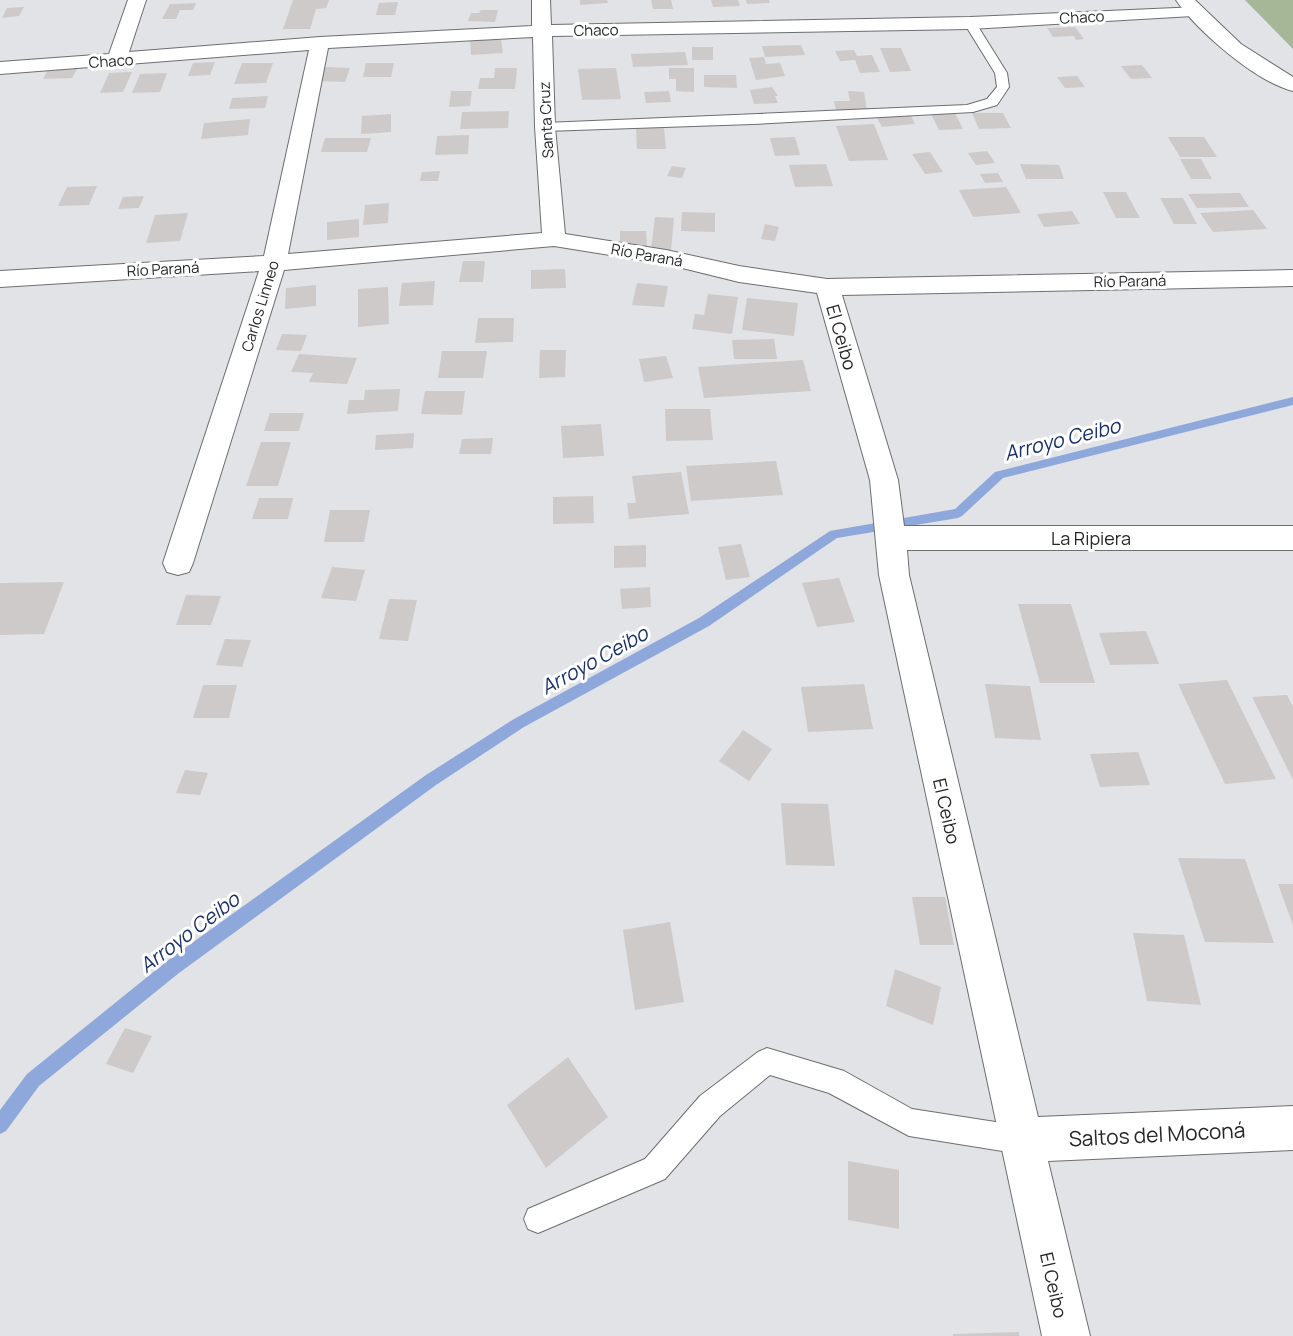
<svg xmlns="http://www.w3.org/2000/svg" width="1293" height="1336" font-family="Manrope,sans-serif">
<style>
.green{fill:#a6b797}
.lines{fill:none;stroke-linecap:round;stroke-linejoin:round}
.stream{fill:#8fa8db;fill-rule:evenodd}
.building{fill:#cecac9}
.lane-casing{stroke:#6c6e71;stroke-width:2}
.street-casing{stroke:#6c6e71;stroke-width:2}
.secondary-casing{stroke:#6c6e71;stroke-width:2}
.lane{fill:#fff;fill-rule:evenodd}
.street{fill:#fff;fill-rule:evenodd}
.secondary{fill:#fff;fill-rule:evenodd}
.labels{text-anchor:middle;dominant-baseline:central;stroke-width:6;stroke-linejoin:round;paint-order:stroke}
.far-street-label{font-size:15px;fill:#252627;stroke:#fff}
.street-label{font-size:18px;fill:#252627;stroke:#fff}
.water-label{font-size:20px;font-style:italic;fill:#17306c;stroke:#fff}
.near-street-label{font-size:21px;fill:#252627;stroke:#fff}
</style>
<rect width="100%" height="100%" fill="#e1e3e7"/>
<path class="green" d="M1245,0H1293V49Z"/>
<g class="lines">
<path class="stream" d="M1293,397V405L1003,478L962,516L958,518L837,538L709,626L524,727L436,785L179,973L39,1086L6,1131L0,1134V1110L27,1074L167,961L426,775L514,719L699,618L830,531L955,509L995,472Z"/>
</g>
<g class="building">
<path d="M293,0H329L326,8L316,9L310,29H283Z"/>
<path d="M580,0H607L608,3L580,5Z"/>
<path d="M651,0H671L673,9H653Z"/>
<path d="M711,0H738L740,6L713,7Z"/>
<path d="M746,0H769L770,3L747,4Z"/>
<path d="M398,2L395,15H376L379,3Z"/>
<path d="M196,3L193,10H180L176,19H162L170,4Z"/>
<path d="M24,7L19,16L2,18L7,8Z"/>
<path d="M481,10H498L495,22L468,21L471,13H479Z"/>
<path d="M1075,27L1084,39L1076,40L1074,36L1053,37L1047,28Z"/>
<path d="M501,39L503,53L471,55L470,41Z"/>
<path d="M801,45L805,55L765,57L762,46Z"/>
<rect x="692" y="47" width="21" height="13"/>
<path d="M880,48H901L911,71L890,72Z"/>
<path d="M854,50L857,56L872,55L880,72L860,73L855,60L840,61L835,51Z"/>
<path d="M685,52L688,65L633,67L631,54Z"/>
<path d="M764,57L766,64L780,63L785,76L756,80L749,58Z"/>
<path d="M215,62L210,75L188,76L193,63Z"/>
<path d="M242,63H273L266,83L234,84Z"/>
<path d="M366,63H394L391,77H363Z"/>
<path d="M1142,65L1152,78L1131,79L1121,66Z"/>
<path d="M325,67L350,68L345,82L319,81Z"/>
<path d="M495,68H517L515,89H478L480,78H494Z"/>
<path d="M616,68L621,99L582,100L578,69Z"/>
<path d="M669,68H694V92L676,91V79H669Z"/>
<path d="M77,69L72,78L43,79L48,70Z"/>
<path d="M132,72L123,92L100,93L109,73Z"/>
<path d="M167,73L160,92L132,93L140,74Z"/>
<path d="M704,75H736L737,88L704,87Z"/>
<path d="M1077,76L1085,87L1065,88L1057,77Z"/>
<path d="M772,87L778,96H775L778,103L754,104L750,90Z"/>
<path d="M451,91H472L470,106L449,107Z"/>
<path d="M669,91L671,102L646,103L644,92Z"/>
<path d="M848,91L864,92L867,110H836L834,101H850Z"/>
<path d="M268,96L265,108L229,109L232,98Z"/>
<path d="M509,111L508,128L460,129L462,112Z"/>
<path d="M954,111L963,129L939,130L930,112Z"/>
<path d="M972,113H1003L1011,128L979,129Z"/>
<path d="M391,114V132L361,134L362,116Z"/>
<path d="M910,114L915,124L882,127L876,116Z"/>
<path d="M250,119L248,135L201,139L204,123Z"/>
<path d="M874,124L888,160L849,161L836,126Z"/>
<path d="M636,128H664L666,149H637Z"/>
<path d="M469,135L468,154L435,155L437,136Z"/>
<path d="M795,137L800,155L775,156L770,138Z"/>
<path d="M1168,137H1204L1217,157H1180Z"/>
<path d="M325,138H371L367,152H321Z"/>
<path d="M987,151L995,163L976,165L968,153Z"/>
<path d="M930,152L943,172L925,174L912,154Z"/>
<path d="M1180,159H1201L1212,179H1191Z"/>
<path d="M826,164L833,186L795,187L789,165Z"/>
<path d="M1020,164L1059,165L1064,179H1026Z"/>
<path d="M672,166L686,168L682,178L667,176Z"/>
<path d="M440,171L438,181H420L422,172Z"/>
<path d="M998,173L1003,182L985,183L980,174Z"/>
<path d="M97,186L89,205L58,206L67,187Z"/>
<path d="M1006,187L1021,213L973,217L959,190Z"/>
<path d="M1103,192H1126L1140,218H1116Z"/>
<path d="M1240,193L1249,207L1197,208L1188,194Z"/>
<path d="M144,196L139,208L118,209L123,197Z"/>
<path d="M1160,198H1183L1197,224H1174Z"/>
<path d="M389,203L388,223L363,225L365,205Z"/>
<path d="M1253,210L1267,229L1213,232L1200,213Z"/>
<path d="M1072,211L1080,224L1044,227L1037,214Z"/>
<path d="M682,212L715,213V232L681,231Z"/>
<path d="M188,213L180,241L146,243L155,215Z"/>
<path d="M655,217L674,218L671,250L651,249Z"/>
<path d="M359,219V237L327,240V222Z"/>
<path d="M765,224L779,227L775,241L761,239Z"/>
<path d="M620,231H646L647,246H620Z"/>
<path d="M463,261H485L483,282H459Z"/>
<path d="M565,269L566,288L531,289V270Z"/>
<path d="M435,281L433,305L399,306L402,283Z"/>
<path d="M637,283L668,286L664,307L632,305Z"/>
<path d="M316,285V306L285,309L286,288Z"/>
<path d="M388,287L389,324L358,327V289Z"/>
<path d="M708,294L738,297L732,334L692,329L695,314L704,315Z"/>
<path d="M747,298L798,303L794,336L742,330Z"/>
<path d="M478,318H514L513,342L475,343Z"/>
<path d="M282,334L307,335L301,351L276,350Z"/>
<path d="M774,339L777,359H734L732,340Z"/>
<path d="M540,350H566L565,377L539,378Z"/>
<path d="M442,351H487L483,378H438Z"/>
<path d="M299,354L357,358L347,384L309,382L313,373L291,372Z"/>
<path d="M666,356L673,378L644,382L639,359Z"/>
<path d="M803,360L811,391L704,398L698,367Z"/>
<path d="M400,389L398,411L347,414L349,400H364L365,390Z"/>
<path d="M425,391H465L462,415L421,414Z"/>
<path d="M665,409H710L713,440L666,441Z"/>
<path d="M270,413H304L299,431H264Z"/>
<path d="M601,424L604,456L563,458L561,426Z"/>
<path d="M414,433L413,448L375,450L376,435Z"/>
<path d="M493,438L491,454H459L462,439Z"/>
<path d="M261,442H291L278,486H246Z"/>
<path d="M776,461L783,495L691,501L686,466Z"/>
<path d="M681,472L689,514L629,519L627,503H636L632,476Z"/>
<path d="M593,496L594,523L553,524V497Z"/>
<path d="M259,498H293L288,519H252Z"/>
<path d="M330,510H370L364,542H324Z"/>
<path d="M741,544L750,577L726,580L718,547Z"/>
<path d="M646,545V567L614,568V546Z"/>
<path d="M332,567L365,570L356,601L321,598Z"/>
<path d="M839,578L855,622L817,627L802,583Z"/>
<path d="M64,582L44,634L0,635V583Z"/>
<path d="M650,587L651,607L622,609L620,589Z"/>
<path d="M186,595L221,596L211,625H176Z"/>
<path d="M389,599L417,600L408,641L379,639Z"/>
<path d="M1018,604H1071L1095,683H1040Z"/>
<path d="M1146,631L1159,664L1110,665L1099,633Z"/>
<path d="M225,639L251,640L242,667L216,665Z"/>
<path d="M1227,680L1276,779L1225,784L1178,684Z"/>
<path d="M864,684L873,729L808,732L801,687Z"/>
<path d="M985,684L1030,686L1041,740L995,738Z"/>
<path d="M203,685H237L229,718H193Z"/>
<path d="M1287,695L1293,707V780L1252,697Z"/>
<path d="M743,730L772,749L749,781L719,761Z"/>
<path d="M1138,752L1150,785L1100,787L1090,754Z"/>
<path d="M185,770L208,773L200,795L176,793Z"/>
<path d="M781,803L828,804L835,866L786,865Z"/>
<path d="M1178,858L1245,859L1274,943L1205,942Z"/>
<path d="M1278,884H1293V925Z"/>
<path d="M912,897H945L954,945H920Z"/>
<path d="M670,922L684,1002L635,1010L623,930Z"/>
<path d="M1133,933L1184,935L1201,1005L1147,1001Z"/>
<path d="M895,969L941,987L933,1025L886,1006Z"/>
<path d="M125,1028L152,1036L133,1073L106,1064Z"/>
<path d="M568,1057L608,1117L546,1168L507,1105Z"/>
<path d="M848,1161L899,1170V1229L848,1220Z"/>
<path d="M1019,1332V1336H953V1334Z"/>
</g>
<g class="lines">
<defs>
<g id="lane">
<path d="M970,19L974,20L1007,73L1009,87L997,105L973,112L753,124L545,131L538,127L545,123L967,105L987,99L997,87L995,73L964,23Z"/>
<path d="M767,1048L844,1071L912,1109L1021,1126L1031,1130L1035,1140L1031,1150L1021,1154L909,1136L829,1093L770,1075L720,1116L665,1179L538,1233L528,1229L524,1219L528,1209L645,1159L700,1096L758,1052Z"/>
</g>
<path id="street" d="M128,0H146L129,52L320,37L532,26V0H550L551,25L970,17L1199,7L1202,11L1193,16L970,29L552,36L555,127L565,234L666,250L739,266L827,279L1293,270V286L842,295L898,480L904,526H1293V550H907L909,575L1038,1117L1293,1106V1150L1048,1161L1090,1336H1042L879,575L870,480L817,293L739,282L666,264L554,246L284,270L193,563L189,572L178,575L167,572L163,563L259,271L0,287V271L264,256L309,50L0,74V62L109,54ZM533,37L535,127L542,233L288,254L328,48Z"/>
<path id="secondary" d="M1176,0H1195L1241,44L1293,77V91C1256,82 1197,31 1176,0Z"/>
</defs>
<use href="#lane" class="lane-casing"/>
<use href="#street" class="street-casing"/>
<use href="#secondary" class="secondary-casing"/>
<use href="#lane" class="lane"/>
<use href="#street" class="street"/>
<use href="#secondary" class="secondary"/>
</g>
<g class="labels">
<g class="far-street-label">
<text transform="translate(1082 17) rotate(-3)">Chaco</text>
<text transform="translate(596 30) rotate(-1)">Chaco</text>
<text transform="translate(111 61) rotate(-4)">Chaco</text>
<text transform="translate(546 120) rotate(-93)">Santa Cruz</text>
<text transform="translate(647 255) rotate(10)">Río Paraná</text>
<text transform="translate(163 269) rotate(-3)">Río Paraná</text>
<text transform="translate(1130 281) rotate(-1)">Río Paraná</text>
<text transform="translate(260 306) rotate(-73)">Carlos Linneo</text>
</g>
<g class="street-label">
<text transform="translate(842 337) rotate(74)">El Ceibo</text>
<text x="1091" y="538">La Ripiera</text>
<text transform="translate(947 811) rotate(77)">El Ceibo</text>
<text transform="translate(1054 1285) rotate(77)">El Ceibo</text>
</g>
<g class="water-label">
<text transform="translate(1062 439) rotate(-14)">Arroyo Ceibo</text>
<text transform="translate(594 660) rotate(-29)">Arroyo Ceibo</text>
<text transform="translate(189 932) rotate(-37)">Arroyo Ceibo</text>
</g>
<g class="near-street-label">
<text transform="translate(1157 1134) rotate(-3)">Saltos del Moconá</text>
</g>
</g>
</svg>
